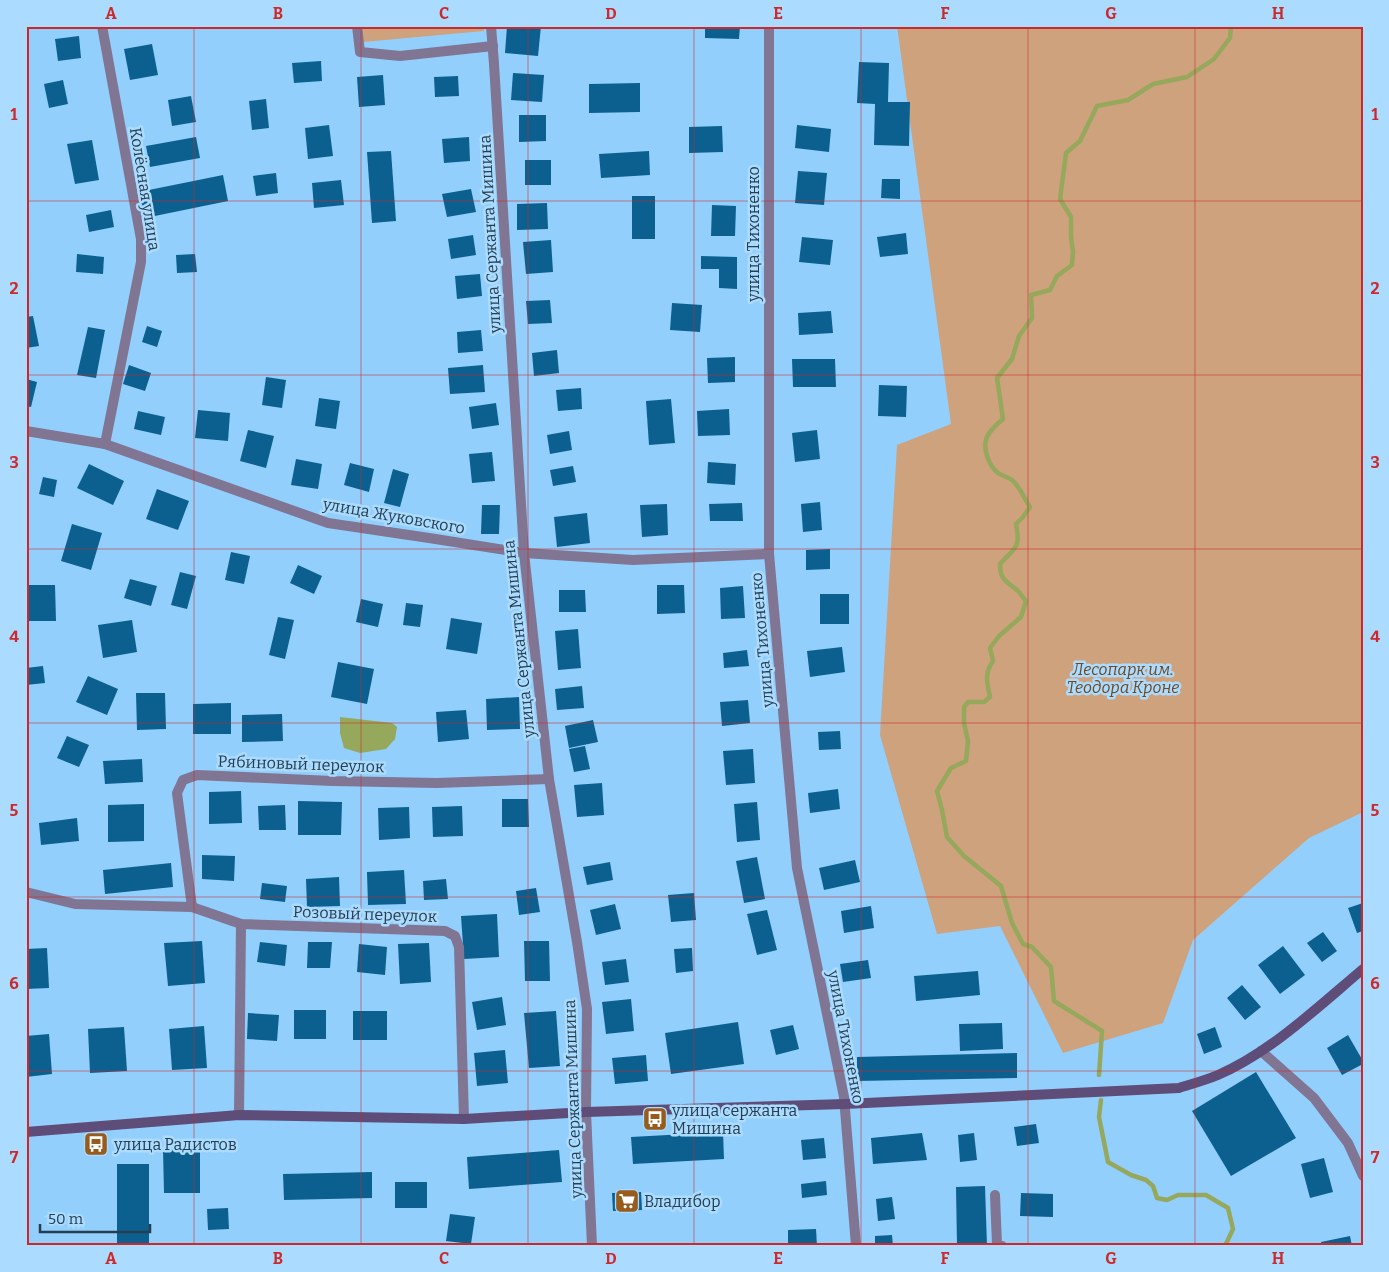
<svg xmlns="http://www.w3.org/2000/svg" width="1389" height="1272" font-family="Bitter,serif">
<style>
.green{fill:#cea27d}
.water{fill:#95a85b}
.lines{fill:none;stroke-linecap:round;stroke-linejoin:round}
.stream{stroke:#95a85b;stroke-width:4.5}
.building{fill:#0b608f}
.minor{stroke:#807593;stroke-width:10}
.tertiary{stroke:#807593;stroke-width:10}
.secondary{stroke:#5e4d78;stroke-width:10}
.grid{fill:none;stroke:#cd292a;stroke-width:1;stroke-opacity:0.55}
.labels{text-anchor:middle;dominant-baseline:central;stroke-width:5;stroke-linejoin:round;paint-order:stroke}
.street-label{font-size:16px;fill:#253e50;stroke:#abdbff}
.park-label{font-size:16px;font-style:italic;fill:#72471e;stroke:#abdbff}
.poi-label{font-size:16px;fill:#253e50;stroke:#abdbff;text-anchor:start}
.neatline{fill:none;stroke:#cd292a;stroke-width:2}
.grid-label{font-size:16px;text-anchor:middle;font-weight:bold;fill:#cd292a}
</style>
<rect width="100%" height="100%" fill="#93cffc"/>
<g class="green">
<path d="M361,26H484V31L363,42Z"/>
<path d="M897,26H1363V812L1309,838L1193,940L1163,1023L1063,1053L1000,926L937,934L880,735L897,445L951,424Z"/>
</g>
<path class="water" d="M340,717L392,723L397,727L395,739L386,749L360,753L344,748L340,733Z"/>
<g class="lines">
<g class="stream">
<path d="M1099,1075L1102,1031L1054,1001L1051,967L1032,947L1023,944L1012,923L1001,886L964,856L947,837L942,810L937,791L951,768L966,761L968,741L964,723V707L968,702H984L990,697C987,682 984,674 993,661L990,648L999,636L1021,617L1026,601C1023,598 1021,594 1018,591C1007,581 1000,581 1000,564C1015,547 1021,549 1016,524L1023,517L1030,507C1024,498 1020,487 1012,480C1008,477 1002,476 998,473C989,466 982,448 987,437C990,430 997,424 1003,419L997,378L1012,359L1019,336L1032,318L1031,295L1050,290L1057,276L1072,265L1073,252L1071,237V217L1060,199L1066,153L1080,141L1097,106L1128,100L1153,84L1187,77L1214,59L1230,38L1231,26"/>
<path d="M1101,1100L1099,1117L1108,1162L1131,1175L1146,1180L1153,1186L1157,1198L1167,1200L1178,1195H1206L1228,1208L1233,1229L1225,1246"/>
</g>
</g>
<g class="building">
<path d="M507,26H541L538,56L505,53Z"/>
<path d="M705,26H740L739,39L705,38Z"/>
<path d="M79,36L81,58L58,61L55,39Z"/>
<path d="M152,44L158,75L130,80L124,49Z"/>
<path d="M321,61L322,81L294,83L292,63Z"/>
<path d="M859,62L889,63L888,102H910L909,146L874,145L875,104L857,103Z"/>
<path d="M513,73L544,75L542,102L511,100Z"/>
<path d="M383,75L385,105L359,107L357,77Z"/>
<path d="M458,76L459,96L435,97L434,77Z"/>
<path d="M63,80L68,104L49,108L44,84Z"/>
<path d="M640,83V112L589,113V84Z"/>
<path d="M191,96L196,122L172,126L168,100Z"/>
<path d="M266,99L269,128L252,130L249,101Z"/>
<path d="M519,115H546V141L519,142Z"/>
<path d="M329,125L333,156L308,159L305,128Z"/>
<path d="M797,125L831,129L829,152L795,148Z"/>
<path d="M722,126L723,152L689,153V127Z"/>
<path d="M196,137L200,158L150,167L146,146Z"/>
<path d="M469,137L470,161L444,163L442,139Z"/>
<path d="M92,140L99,180L75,184L67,144Z"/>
<path d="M391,151L396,221L372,223L367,152Z"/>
<path d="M649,151L650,175L601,178L599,154Z"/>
<rect x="525" y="160" width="26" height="25"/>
<path d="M798,171L827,173L824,205L795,203Z"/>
<path d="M276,173L278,193L256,196L253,176Z"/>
<path d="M223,175L228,201L145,218L139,192Z"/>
<path d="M882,179H900V199L881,198Z"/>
<path d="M341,180L344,205L314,208L312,183Z"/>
<path d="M471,189L476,212L447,217L442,194Z"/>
<rect x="632" y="196" width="23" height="43"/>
<path d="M547,203L548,229L517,230V204Z"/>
<path d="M712,205L736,206L735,236H711Z"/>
<path d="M111,210L114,227L89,232L86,215Z"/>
<path d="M906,233L908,254L880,257L877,237Z"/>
<path d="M473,235L476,255L451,259L448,239Z"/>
<path d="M802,237L833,240L830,265L799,262Z"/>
<path d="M551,240L553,272L526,274L523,242Z"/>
<path d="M77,254L104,257L103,274L76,272Z"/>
<path d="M195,254L197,272L177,273L176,255Z"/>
<path d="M701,256L737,257V289L719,288V269H701Z"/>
<path d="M480,274L482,296L457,299L455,276Z"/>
<path d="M550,300L552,323L528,324L526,301Z"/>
<path d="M672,303L702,305L700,332L670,330Z"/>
<path d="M831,311L833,333L799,335L798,313Z"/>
<path d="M33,316L39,346L26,348V317Z"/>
<path d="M147,326L162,331L157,347L142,342Z"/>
<path d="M88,327L105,330L96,378L77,375Z"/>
<path d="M481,330L483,351L458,353L457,332Z"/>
<path d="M557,350L559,373L534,376L532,353Z"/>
<path d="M735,357V382L708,383L707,358Z"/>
<path d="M792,359H835L836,387H793Z"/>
<path d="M129,365L151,373L145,391L123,384Z"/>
<path d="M483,365L485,392L450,394L448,368Z"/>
<path d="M266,377L286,380L282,408L262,405Z"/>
<path d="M26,379L37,382L31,407L26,406Z"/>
<path d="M879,385L907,386L906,417L878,416Z"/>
<path d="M581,388L582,409L558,411L556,390Z"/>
<path d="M319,398L340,401L336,429L315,426Z"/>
<path d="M671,399L675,443L649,445L646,401Z"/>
<path d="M496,403L499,425L472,429L469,407Z"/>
<path d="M729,409L730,435L698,436L697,411Z"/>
<path d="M198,410L230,413L228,441L195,438Z"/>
<path d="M138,411L165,417L161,435L134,429Z"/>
<path d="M248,430L274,436L266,468L240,461Z"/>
<path d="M817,430L820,459L795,462L792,433Z"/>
<path d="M569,431L572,450L550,454L547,435Z"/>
<path d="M492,452L495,481L472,483L469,454Z"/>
<path d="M296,459L322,464L318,489L291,485Z"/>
<path d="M708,462L736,464L735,485L707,483Z"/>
<path d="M350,463L374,469L369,492L344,485Z"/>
<path d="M89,464L124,481L113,505L77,488Z"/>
<path d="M573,466L576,482L553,486L550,470Z"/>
<path d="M393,469L409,474L400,507L384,503Z"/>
<path d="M43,477L57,480L54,497L39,494Z"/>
<path d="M157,489L189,501L178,530L146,519Z"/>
<path d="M820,502L822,530L803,532L801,504Z"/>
<path d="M742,503L743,521H710L709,504Z"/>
<path d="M667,504L668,535L642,537L640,505Z"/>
<path d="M482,505H500L499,534H481Z"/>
<path d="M587,513L590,543L557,547L554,517Z"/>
<path d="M72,524L102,533L91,570L61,561Z"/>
<path d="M830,549V569L806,570V550Z"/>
<path d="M231,552L250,556L244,584L225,580Z"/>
<path d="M298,565L322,576L314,594L290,583Z"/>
<path d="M180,572L196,576L187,609L171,605Z"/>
<path d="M130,579L157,586L151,606L124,598Z"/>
<path d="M26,585H55L56,621H26Z"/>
<path d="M657,585H684L685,613L657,614Z"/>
<path d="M743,586L745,618L721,619L720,588Z"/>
<path d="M559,590H585L586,612H559Z"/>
<rect x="820" y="594" width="29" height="30"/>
<path d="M361,599L383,604L378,627L356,622Z"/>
<path d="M406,603L423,605L420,627L403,625Z"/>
<path d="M278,617L294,620L285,659L269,655Z"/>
<path d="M451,618L482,623L477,654L446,649Z"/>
<path d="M132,620L137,652L103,658L98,625Z"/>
<path d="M578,629L581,668L558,670L555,631Z"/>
<path d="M842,647L845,672L810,677L807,651Z"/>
<path d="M747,650L749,666L724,668L723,653Z"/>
<path d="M338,662L374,669L367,704L331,697Z"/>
<path d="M43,666L45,683L26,685V668Z"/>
<path d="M88,676L118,689L107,715L76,702Z"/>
<path d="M582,686L584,708L557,710L555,689Z"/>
<path d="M136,693H165L166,729L137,730Z"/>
<path d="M519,697L520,729L487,730L486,699Z"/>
<path d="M748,700L750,723L722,726L720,702Z"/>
<path d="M231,703V734H193V704Z"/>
<path d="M466,710L469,739L438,742L436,712Z"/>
<path d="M282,714L283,741L242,742V715Z"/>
<path d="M593,720L598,742L569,748L565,726Z"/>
<path d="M840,731L841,749L819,750L818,732Z"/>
<path d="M67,736L89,745L79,767L57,758Z"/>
<path d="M585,746L590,769L574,772L569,749Z"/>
<path d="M753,749L755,783L726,785L723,751Z"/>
<path d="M142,759L143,782L105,784L103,761Z"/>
<path d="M602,783L604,815L577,817L574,785Z"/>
<path d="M838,789L840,809L810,813L808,793Z"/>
<path d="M241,791L242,823L209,824V792Z"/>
<path d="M502,799H528L529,827H502Z"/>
<path d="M298,801L342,802L341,835H298Z"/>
<path d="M757,802L760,840L737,842L734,804Z"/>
<path d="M144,804V841L108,842V805Z"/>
<path d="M285,805L286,830H259L258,806Z"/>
<path d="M462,806L463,836L433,837L432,807Z"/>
<path d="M409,807L410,838L379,840L378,808Z"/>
<path d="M77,818L79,841L41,845L39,823Z"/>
<path d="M202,855L235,856L234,881L202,879Z"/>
<path d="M757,857L765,899L744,903L736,861Z"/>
<path d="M855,860L860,882L824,890L819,868Z"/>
<path d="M610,862L613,880L587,885L583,867Z"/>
<path d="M171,863L173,887L105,894L103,870Z"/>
<path d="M404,870L406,904L368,905L367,872Z"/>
<path d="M339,877L340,906L307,907L306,879Z"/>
<path d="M446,879L448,899L424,900L423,881Z"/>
<path d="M262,883L287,886L285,902L260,899Z"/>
<path d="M536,888L540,912L519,915L516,891Z"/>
<path d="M694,893L696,920L671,922L668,895Z"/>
<path d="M1363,903V931L1357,933L1348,908Z"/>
<path d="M615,904L621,929L596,935L590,910Z"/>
<path d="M871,906L874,928L844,933L841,911Z"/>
<path d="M767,910L777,950L757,955L747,914Z"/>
<path d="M497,914L499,957L464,959L461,916Z"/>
<path d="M1323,932L1337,951L1322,962L1307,943Z"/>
<path d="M202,941L205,983L168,986L164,943Z"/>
<path d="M524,941H549L550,981H525Z"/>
<path d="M260,942L287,945L285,966L257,962Z"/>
<path d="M308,942H332L330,968H307Z"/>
<path d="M429,943L431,982L400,984L398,944Z"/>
<path d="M359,944L387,947L385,975L357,972Z"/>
<path d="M1283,946L1305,975L1280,994L1258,965Z"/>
<path d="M47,948L49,988L26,989V949Z"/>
<path d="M692,948L693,971L676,973L674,949Z"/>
<path d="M626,959L629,982L605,985L602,962Z"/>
<path d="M868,960L871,978L843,982L840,964Z"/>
<path d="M978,971L980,995L916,1001L914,976Z"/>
<path d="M1242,985L1261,1007L1245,1020L1227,998Z"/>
<path d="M502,997L506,1025L477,1030L472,1002Z"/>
<path d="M631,999L634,1031L606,1034L602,1002Z"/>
<rect x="294" y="1010" width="32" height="29"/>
<rect x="353" y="1011" width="34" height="29"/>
<path d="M556,1011L560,1066L529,1068L524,1013Z"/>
<path d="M248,1013L279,1015L277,1041L247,1039Z"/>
<path d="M738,1022L744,1064L671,1074L665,1033Z"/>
<path d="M1002,1023L1003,1049L960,1051L959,1024Z"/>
<path d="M793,1025L799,1049L776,1055L770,1030Z"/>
<path d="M204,1026L207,1068L172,1070L169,1029Z"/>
<path d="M124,1027L127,1071L90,1073L88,1029Z"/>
<path d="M1215,1027L1222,1047L1204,1054L1197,1034Z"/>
<path d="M49,1034L52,1074L26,1077V1036Z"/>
<path d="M1348,1035L1363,1061V1064L1342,1075L1327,1048Z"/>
<path d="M505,1050L508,1083L477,1086L474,1053Z"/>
<path d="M1017,1053V1078L857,1081V1057Z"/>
<path d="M646,1055L648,1081L615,1084L612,1058Z"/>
<path d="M1256,1072L1296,1138L1231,1176L1192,1111Z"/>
<path d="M1036,1124L1039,1143L1017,1146L1014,1127Z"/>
<path d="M723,1132L724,1159L633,1164L631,1137Z"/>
<path d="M922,1133L927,1160L873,1164L871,1138Z"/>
<path d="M974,1133L977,1160L960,1162L958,1135Z"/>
<path d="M824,1138L826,1158L803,1160L801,1140Z"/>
<path d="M163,1149H200V1193H164Z"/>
<path d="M559,1150L562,1182L469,1189L467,1157Z"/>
<path d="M1324,1158L1333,1192L1310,1198L1301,1164Z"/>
<rect x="117" y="1164" width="32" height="82"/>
<path d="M372,1172V1198L284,1200L283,1174Z"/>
<path d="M826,1181L827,1195L802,1198L801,1184Z"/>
<rect x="395" y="1182" width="32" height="26"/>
<path d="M985,1186L987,1246H957L956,1187Z"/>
<path d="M641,1192L642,1210L613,1211L612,1193Z"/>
<path d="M1021,1193L1053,1194V1217L1020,1216Z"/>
<path d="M892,1197L895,1219L878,1221L876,1199Z"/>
<path d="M228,1208L229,1229L208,1230L207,1209Z"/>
<path d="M450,1214L475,1217L471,1244L446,1241Z"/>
<path d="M816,1229L817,1246H788V1230Z"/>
<path d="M892,1235L893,1246H875V1236Z"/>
<path d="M1350,1236L1352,1246H1322L1321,1242Z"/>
</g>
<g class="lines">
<g class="minor">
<path d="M102,26L141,239V262L105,444"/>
<path d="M357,26L360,52L400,56L493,46"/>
<path d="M769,26V554L797,868L844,1097L856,1246"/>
<path d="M26,431L105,444L328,523L429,538L524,553L633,560L769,554"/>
<path d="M26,892L75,904L192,907L241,924L445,931L455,936L459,947L464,1119"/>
<path d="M192,907L177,793L183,780L197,775L332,781L437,783L549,779"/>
<path d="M1261,1051L1314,1098L1348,1143L1363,1176"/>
<path d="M586,1112L592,1246"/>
<path d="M239,1115L241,924"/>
<path d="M995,1195L997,1245L1002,1246"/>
</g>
<path class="tertiary" d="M491,26L494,64L524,553L549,779L577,942L587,1009L586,1112"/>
<path class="secondary" d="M26,1132L239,1115L464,1119L586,1112L845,1104L1179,1088C1192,1084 1206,1080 1218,1075C1271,1052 1319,1006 1363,969"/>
</g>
<path class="grid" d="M194,26V1246M361,26V1246M528,26V1246M694,26V1246M861,26V1246M1028,26V1246M1195,26V1246M26,201H1363M26,375H1363M26,549H1363M26,723H1363M26,897H1363M26,1071H1363"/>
<defs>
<symbol id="bus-square" viewBox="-11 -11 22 22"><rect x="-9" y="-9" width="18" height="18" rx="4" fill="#985b1e" stroke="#abdbff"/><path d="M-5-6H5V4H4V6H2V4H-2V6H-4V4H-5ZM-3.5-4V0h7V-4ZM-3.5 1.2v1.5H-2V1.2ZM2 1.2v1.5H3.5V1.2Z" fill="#fff"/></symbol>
<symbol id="supermarket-square" viewBox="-11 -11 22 22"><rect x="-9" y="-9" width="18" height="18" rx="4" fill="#985b1e" stroke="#abdbff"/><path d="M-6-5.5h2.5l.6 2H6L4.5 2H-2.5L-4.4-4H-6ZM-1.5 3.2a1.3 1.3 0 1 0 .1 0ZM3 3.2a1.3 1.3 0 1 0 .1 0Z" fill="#fff"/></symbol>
</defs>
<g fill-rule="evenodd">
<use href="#bus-square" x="641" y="1105" width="28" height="28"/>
<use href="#bus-square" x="82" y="1130" width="28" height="28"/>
<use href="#supermarket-square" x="613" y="1187" width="28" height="28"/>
</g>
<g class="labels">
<g class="street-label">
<text transform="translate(145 189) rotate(81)">Колёсная улица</text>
<text transform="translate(490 234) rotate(-93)">улица Сержанта Мишина</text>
<text transform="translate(753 234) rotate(-90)">улица Тихоненко</text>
<text transform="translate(394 516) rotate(10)">улица Жуковского</text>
<text transform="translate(519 639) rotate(-96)">улица Сержанта Мишина</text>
<text transform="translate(762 640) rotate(-95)">улица Тихоненко</text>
<text transform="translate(301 764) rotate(2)">Рябиновый переулок</text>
<text transform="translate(365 914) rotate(2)">Розовый переулок</text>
<text transform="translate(846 1037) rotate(79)">улица Тихоненко</text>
<text transform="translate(573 1099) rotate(-92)">улица Сержанта Мишина</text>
</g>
<g class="park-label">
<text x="1123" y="669">Лесопарк им.<tspan x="1123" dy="18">Теодора Кроне</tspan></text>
</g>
<g class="poi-label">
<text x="672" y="1110">улица cержанта<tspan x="672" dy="18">Мишина</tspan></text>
<text x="114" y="1144">улица Радистов</text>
<text x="644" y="1201">Владибор</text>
</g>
</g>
<rect width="1389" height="1272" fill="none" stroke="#abdbff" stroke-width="55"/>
<path d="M40 1224v8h110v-8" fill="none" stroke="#253e50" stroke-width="2.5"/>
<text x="48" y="1224" font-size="15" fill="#253e50" stroke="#abdbff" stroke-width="4" paint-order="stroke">50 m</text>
<rect x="28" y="28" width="1334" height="1216" class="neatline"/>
<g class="grid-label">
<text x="111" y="19">A</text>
<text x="278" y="19">B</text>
<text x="444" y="19">C</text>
<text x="611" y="19">D</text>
<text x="778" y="19">E</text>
<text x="945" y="19">F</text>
<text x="1111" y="19">G</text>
<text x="1278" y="19">H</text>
<text x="14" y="120">1</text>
<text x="1375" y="120">1</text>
<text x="14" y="294">2</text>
<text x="1375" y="294">2</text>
<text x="14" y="468">3</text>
<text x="1375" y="468">3</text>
<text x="14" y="642">4</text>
<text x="1375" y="642">4</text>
<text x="14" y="816">5</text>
<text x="1375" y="816">5</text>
<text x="14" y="989">6</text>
<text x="1375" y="989">6</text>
<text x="14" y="1163">7</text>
<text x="1375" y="1163">7</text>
<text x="111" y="1264">A</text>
<text x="278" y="1264">B</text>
<text x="444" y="1264">C</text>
<text x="611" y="1264">D</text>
<text x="778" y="1264">E</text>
<text x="945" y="1264">F</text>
<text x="1111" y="1264">G</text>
<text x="1278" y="1264">H</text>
</g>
</svg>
